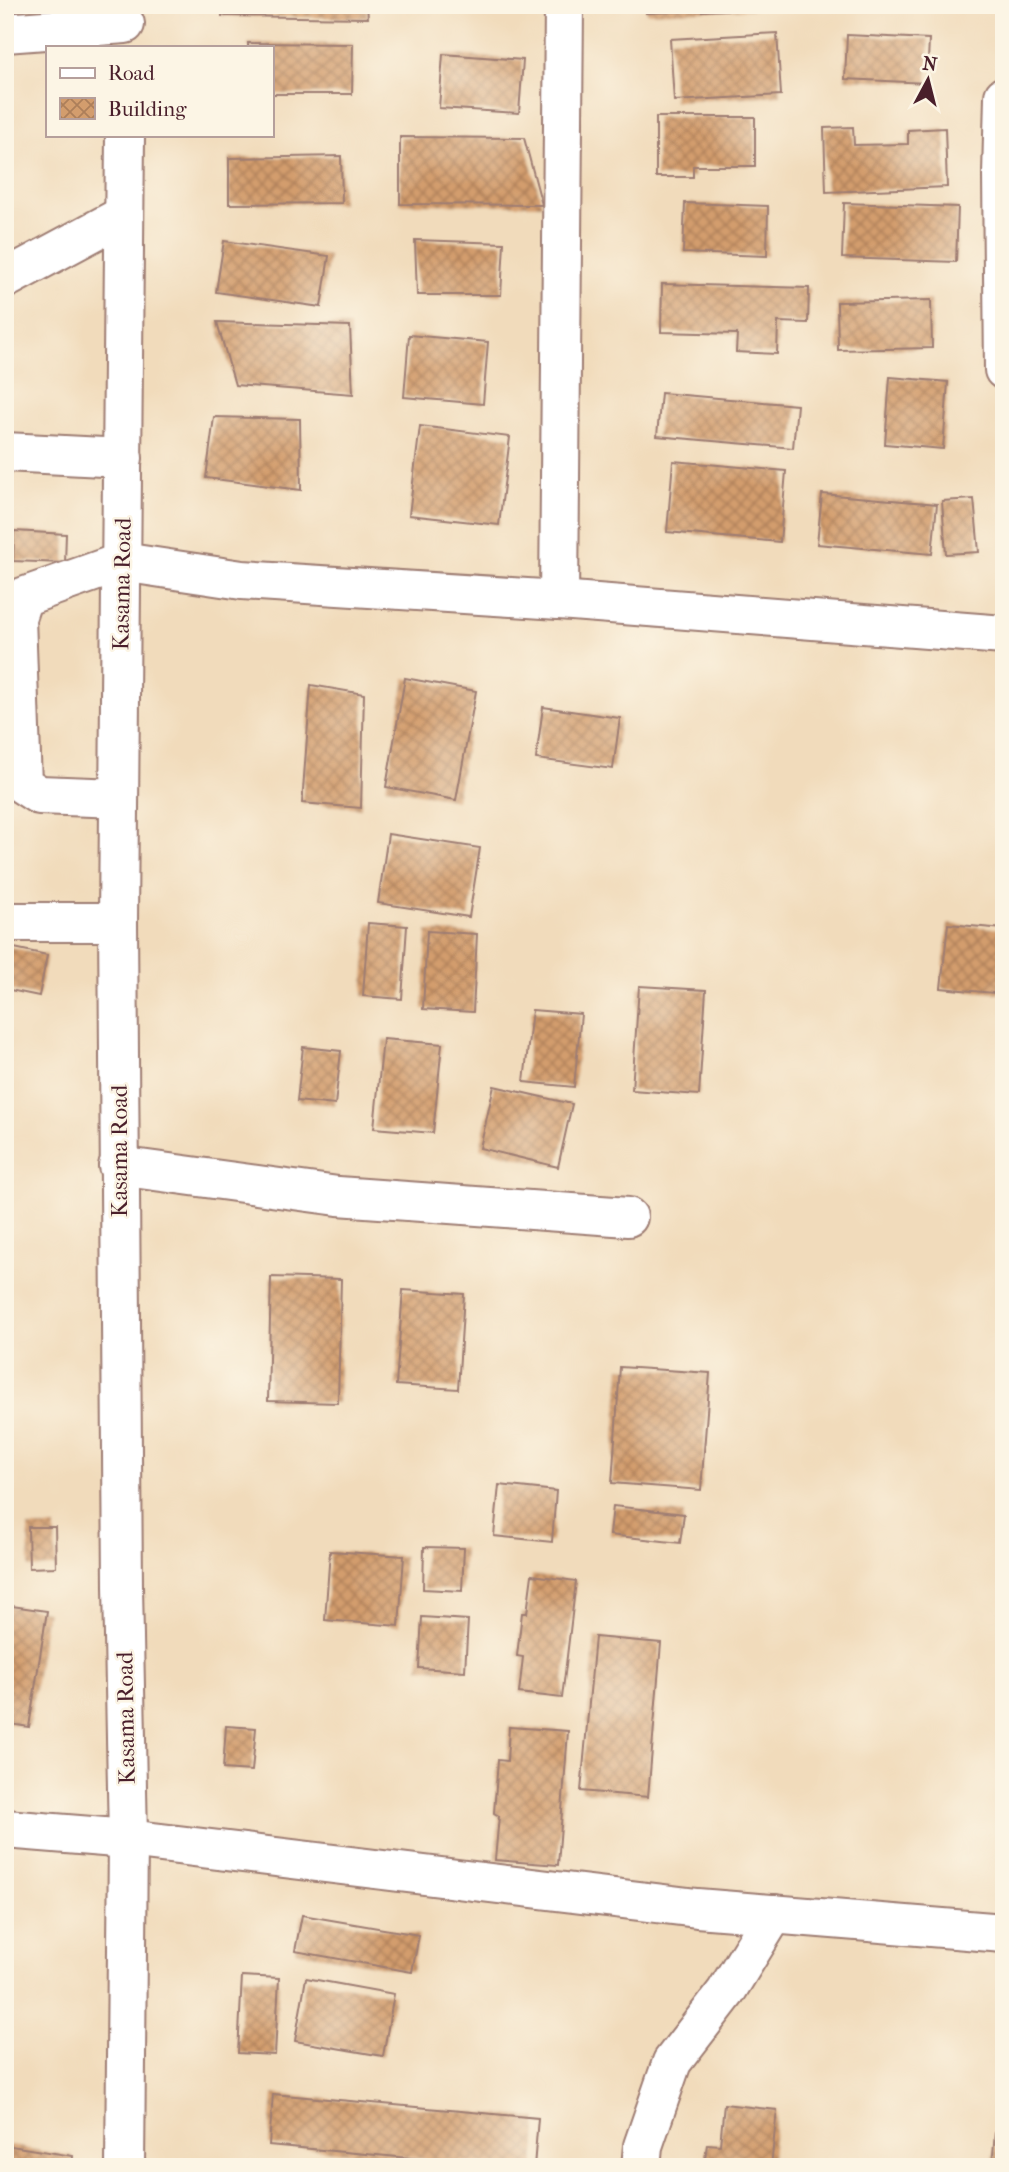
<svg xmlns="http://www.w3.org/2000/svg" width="1009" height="2172" font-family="'IM FELL French Canon',serif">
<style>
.building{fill:url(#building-cross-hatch)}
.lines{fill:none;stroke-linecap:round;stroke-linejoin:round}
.minor-casing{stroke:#9e7d73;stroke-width:42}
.minor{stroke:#fff;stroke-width:38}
.labels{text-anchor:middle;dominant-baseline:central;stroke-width:5;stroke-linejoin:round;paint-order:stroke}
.street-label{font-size:23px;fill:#4a1f2b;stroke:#fcf5e5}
</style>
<defs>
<pattern id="building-cross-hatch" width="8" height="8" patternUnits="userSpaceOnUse" patternTransform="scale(1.75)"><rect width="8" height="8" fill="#d39d6d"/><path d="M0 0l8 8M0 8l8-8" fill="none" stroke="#ad7f5a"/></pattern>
</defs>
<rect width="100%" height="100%" fill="#fcf5e5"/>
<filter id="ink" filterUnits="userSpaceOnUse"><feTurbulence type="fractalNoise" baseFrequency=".0143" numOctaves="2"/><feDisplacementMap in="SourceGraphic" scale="14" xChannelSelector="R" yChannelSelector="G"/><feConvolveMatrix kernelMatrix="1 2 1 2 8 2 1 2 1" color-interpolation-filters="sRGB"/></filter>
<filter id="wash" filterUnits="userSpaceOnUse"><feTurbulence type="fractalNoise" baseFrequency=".00686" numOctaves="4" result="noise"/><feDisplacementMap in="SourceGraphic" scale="28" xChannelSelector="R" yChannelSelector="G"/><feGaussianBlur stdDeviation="1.57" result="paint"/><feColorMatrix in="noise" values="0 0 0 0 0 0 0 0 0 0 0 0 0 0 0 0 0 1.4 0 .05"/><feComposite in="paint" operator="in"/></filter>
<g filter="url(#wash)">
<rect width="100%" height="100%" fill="#f1dbbb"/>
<g id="blocks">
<g class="building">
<path d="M222,5H367L368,18L222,16Z"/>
<path d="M646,5H755V9L646,13Z"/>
<path d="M777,33L781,95L674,101L670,39Z"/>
<path d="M847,35L929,39L927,83L845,79Z"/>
<path d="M248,43L353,44L352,94H271V47H248Z"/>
<path d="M443,54L523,60L519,113L439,108Z"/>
<path d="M656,117H755V166H693V177H656Z"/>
<path d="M853,127L854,145L908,144V130L945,128L947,187L826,192L824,128Z"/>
<path d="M400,137L524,138L542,205L400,204Z"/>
<path d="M341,156L342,203L229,204V158Z"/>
<path d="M685,203L768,206L767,256L683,253Z"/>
<path d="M844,203L958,207L956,262L842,258Z"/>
<path d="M415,240L504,243L501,295H417Z"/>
<path d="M224,241L329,256L321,307L216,292Z"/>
<path d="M662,284L809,288L808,323L778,322L777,354L736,352L737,334L661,332Z"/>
<path d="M931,300L932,348L838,350L837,302Z"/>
<path d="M217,322L350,326L353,394L235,385Z"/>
<path d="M409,335L488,342L483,404L404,397Z"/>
<path d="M890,377L948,382L943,449L885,444Z"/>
<path d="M661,393L797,405L793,448L657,436Z"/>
<path d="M214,417L300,419L301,490L206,478Z"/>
<path d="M420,426L510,437L499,525L409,515Z"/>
<path d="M673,461L786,471L780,542L667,532Z"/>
<path d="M822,494L937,504L932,554L817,544Z"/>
<path d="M974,499L979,552L946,554L942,501Z"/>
<path d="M14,531L66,534L65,563L13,561Z"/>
<path d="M405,678L476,691L456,800L386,787Z"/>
<path d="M311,685L364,694L361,808L302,803Z"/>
<path d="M543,707L620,718L613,769L536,759Z"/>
<path d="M388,834L480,848L469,917L378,903Z"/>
<path d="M368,923L407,926L402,999L363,996Z"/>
<path d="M948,924L1004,929V994L941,988Z"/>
<path d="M427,931L477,934L473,1012L423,1009Z"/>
<path d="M5,946L47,955L39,996L5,989Z"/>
<path d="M639,986L706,990L699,1095L632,1090Z"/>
<path d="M532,1010L581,1014L574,1087L524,1082Z"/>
<path d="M383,1039L442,1044L433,1133L374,1128Z"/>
<path d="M303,1047L341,1051L335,1105L297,1101Z"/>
<path d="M494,1086L572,1104L558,1167L480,1148Z"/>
<path d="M1002,1118H1004V1152H998Z"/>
<path d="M271,1277L341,1279L338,1403L268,1401Z"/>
<path d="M403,1290L464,1294L458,1389L396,1385Z"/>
<path d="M620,1367L710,1373L701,1490L612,1483Z"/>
<path d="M499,1485L556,1491L552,1542L494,1536Z"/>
<path d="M613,1506L684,1514L680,1543L610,1535Z"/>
<path d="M28,1527H55L56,1567L29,1568Z"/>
<path d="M424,1547L464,1548L462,1591L423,1589Z"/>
<path d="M330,1551L404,1556L399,1626L325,1620Z"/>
<path d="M532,1575L576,1581L562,1698L519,1693L523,1657L517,1656L522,1613H527Z"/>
<path d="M5,1605L47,1611L29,1727L5,1723Z"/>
<path d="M422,1617L468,1620L465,1671L419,1668Z"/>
<path d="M595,1637L661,1643L648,1797L581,1791Z"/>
<path d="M226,1726L256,1728L252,1771L223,1769Z"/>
<path d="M509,1727L568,1731L558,1865L495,1860L499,1816L494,1813L498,1760L507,1761Z"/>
<path d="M302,1915L419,1935L412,1972L295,1951Z"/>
<path d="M242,1976L279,1978L275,2055L238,2053Z"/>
<path d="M306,1978L394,1994L383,2056L295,2041Z"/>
<path d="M273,2094L538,2118L534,2167H506L269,2145Z"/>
<path d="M724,2104L777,2110L771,2167H704L707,2144L720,2145Z"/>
<path d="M995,2132L1004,2133V2167H992Z"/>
<path d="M5,2145L73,2156L72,2167H5Z"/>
</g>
</g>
</g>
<g filter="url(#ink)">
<use href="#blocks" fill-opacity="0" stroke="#9e7d73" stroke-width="2"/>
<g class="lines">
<defs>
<g id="minor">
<path d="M5,33L125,24"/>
<path d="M1004,96L1002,175L1004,370"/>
<path d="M125,135L118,922L123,1586L128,1839L125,2167"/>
<path d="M5,279L124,215"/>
<path d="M5,452L123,458"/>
<path d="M559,600L564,5"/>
<path d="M119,798L39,795L22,784L16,618L23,597L122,562L242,580L559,600L1004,635"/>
<path d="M5,922H118"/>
<path d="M118,1166L338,1196L628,1217"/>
<path d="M5,1829L128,1839L697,1908L1004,1933"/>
<path d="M641,2167L643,2146L672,2062L726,1992L774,1914"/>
</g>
</defs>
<use href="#minor" class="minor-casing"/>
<use href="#minor" class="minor"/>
</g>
</g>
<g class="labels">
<g class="street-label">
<text transform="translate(122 584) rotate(-89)">Kasama Road</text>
<text transform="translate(119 1151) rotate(-90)">Kasama Road</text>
<text transform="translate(126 1718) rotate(-91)">Kasama Road</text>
</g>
</g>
<rect width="1009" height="2172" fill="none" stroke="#fcf5e5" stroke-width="28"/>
<rect x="46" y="46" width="228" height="91" fill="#fcf5e5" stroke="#b59f9b" stroke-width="2"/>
<rect x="60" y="68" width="35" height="10" fill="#ffffff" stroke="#b59f9b" stroke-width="2"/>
<text x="108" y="80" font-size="21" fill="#4a1f2b">Road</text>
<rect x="60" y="98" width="35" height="21" fill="url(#building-cross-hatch)" stroke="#b59f9b" stroke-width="2"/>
<text x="108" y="116" font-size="21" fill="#4a1f2b">Building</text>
<g transform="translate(928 80) rotate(7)" stroke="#fcf5e5" stroke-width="5" paint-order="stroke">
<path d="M0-5L12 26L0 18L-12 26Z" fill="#4a1f2b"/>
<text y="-10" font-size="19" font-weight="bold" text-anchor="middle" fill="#4a1f2b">N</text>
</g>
</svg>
